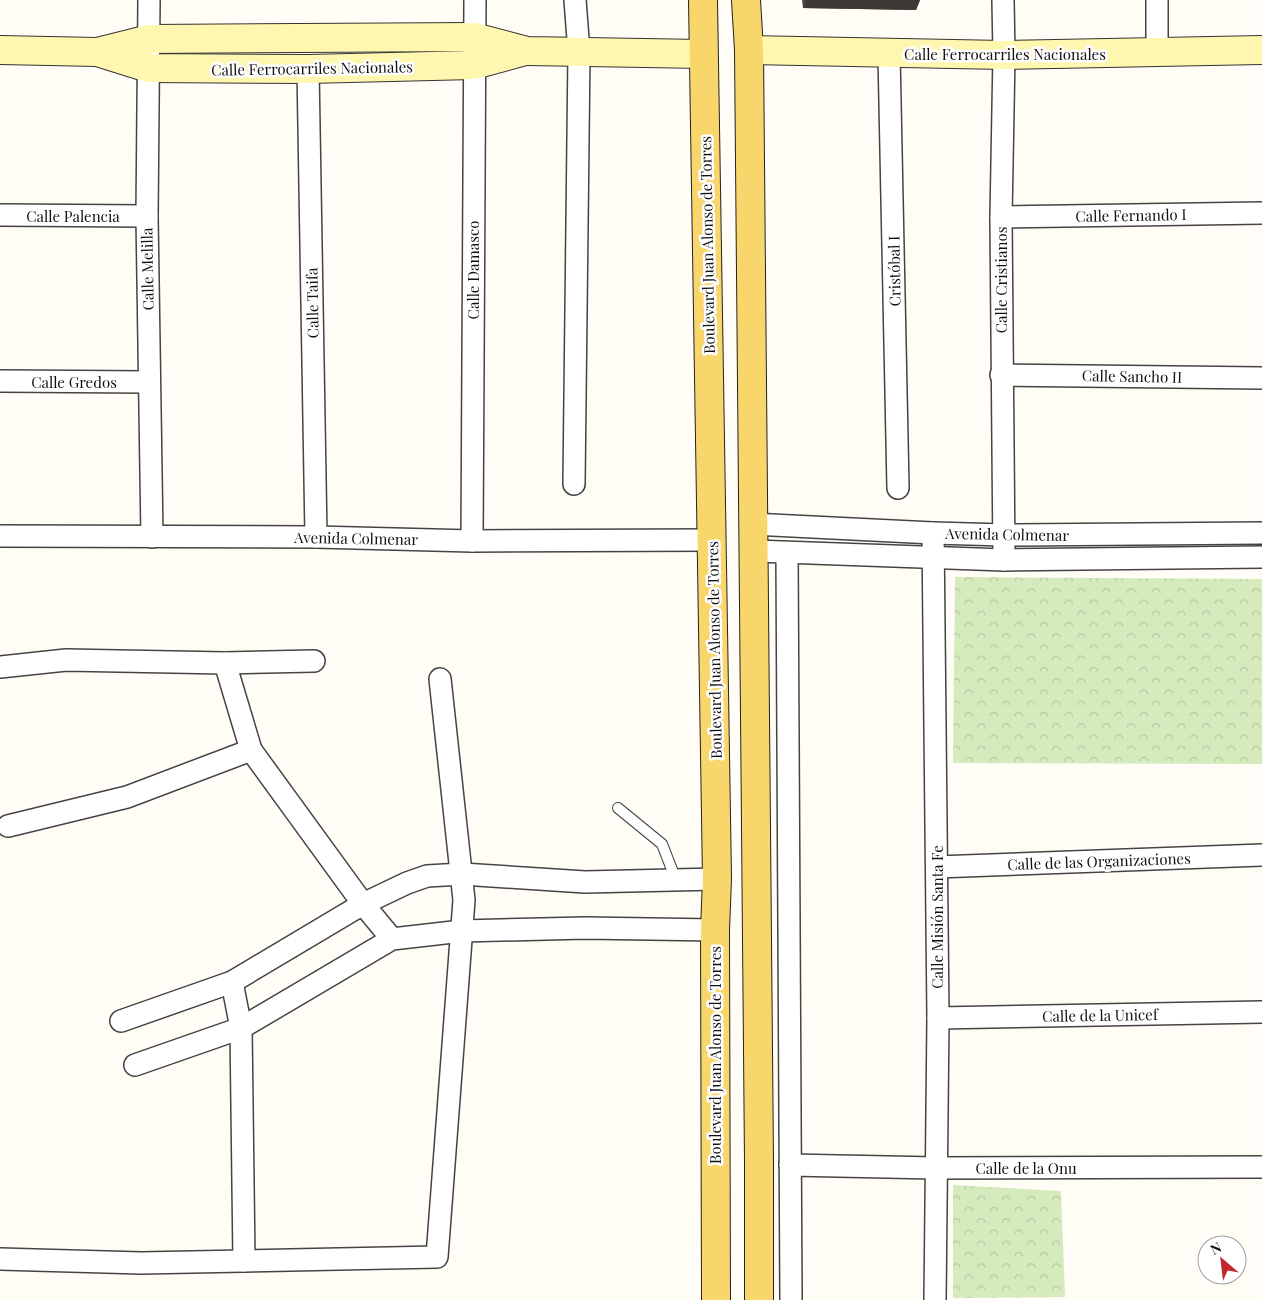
<svg xmlns="http://www.w3.org/2000/svg" width="1262" height="1300" font-family="'Playfair Display',serif">
<style>
.park{fill:url(#park-crowns)}
.lines{fill:none;stroke-linecap:round;stroke-linejoin:round}
.lane-casing{stroke:#444;stroke-width:12}
.street-casing{stroke:#444;stroke-width:24}
.secondary-casing{stroke:#333;stroke-width:30}
.primary-casing{stroke:#222;stroke-width:30}
.lane{stroke:#fff;stroke-width:10}
.street{stroke:#fff;stroke-width:21}
.secondary{stroke:#fff6b0;stroke-width:28}
.primary{stroke:#f9d66b;stroke-width:28}
.wall{fill:#4d4742}
.shaded-wall{fill:#3f3936}
.labels{text-anchor:middle;dominant-baseline:central;stroke-width:5;stroke-linejoin:round;paint-order:stroke}
.street-label{font-size:15px;fill:#111;stroke:#fff}
</style>
<defs>
<pattern id="park-crowns" width="20" height="18" patternUnits="userSpaceOnUse" patternTransform="scale(1.25)"><rect width="20" height="18" fill="#d5ebbd"/><path d="M2 6a3 3 0 1 1 6 0M12 15a3 3 0 1 1 6 0" fill="none" stroke="#b6c8a1"/></pattern>
</defs>
<rect width="100%" height="100%" fill="#fffdf5"/>
<g class="park">
<path d="M955,577L1262,579V764L953,763Z"/>
<path d="M953,1185L1061,1191L1065,1297L953,1298Z"/>
</g>
<g class="lines">
<defs>
<path id="lane" d="M618,808L662,844L676,880"/>
<g id="street">
<path d="M149,0L147,216L152,537"/>
<path d="M1003,0L1004,55L1001,217L1004,560"/>
<path d="M1157,0V53"/>
<path d="M889,54L898,488"/>
<path d="M308,69L316,537"/>
<path d="M0,215L147,216"/>
<path d="M1001,217L1262,213"/>
<path d="M1001,375L1262,378"/>
<path d="M0,381L149,382"/>
<path d="M574,484L579,52L575,0"/>
<path d="M752,524L933,533L1005,535L1262,533"/>
<path d="M933,533L938,1018L935,1300"/>
<path d="M0,536L316,537L472,541L712,540"/>
<path d="M472,541L475,0"/>
<path d="M753,551L1004,560L1262,557"/>
<path d="M787,553L791,1300"/>
<path d="M225,663L251,750"/>
<path d="M0,667L66,660L225,663L314,661"/>
<path d="M8,826L127,797L251,750L363,904L392,939"/>
<path d="M937,867L1262,855"/>
<path d="M232,982L241,1028L244,1261"/>
<path d="M938,1018L1262,1012"/>
<path d="M121,1021L232,982L363,904L407,883L427,876L462,874L585,882L717,879"/>
<path d="M135,1065L241,1028L392,939L462,931L585,928L715,930"/>
<path d="M790,1165L935,1168L1262,1167"/>
<path d="M0,1259L141,1263L437,1257L464,900L440,679"/>
</g>
<g id="secondary">
<path d="M0,50L97,52L149,39L474,37L527,51L703,54"/>
<path d="M749,50L1004,55L1262,50"/>
<path d="M97,52L148,68L308,69L474,65L525,51"/>
</g>
<g id="primary">
<path d="M703,0L717,879L715,930L716,1300"/>
<path d="M746,0L749,50L759,1161V1300"/>
</g>
</defs>
<use href="#lane" class="lane-casing"/>
<use href="#street" class="street-casing"/>
<use href="#secondary" class="secondary-casing"/>
<use href="#primary" class="primary-casing"/>
<use href="#lane" class="lane"/>
<use href="#street" class="street"/>
<use href="#secondary" class="secondary"/>
<use href="#primary" class="primary"/>
</g>
<path class="wall" d="M802,0H920L916,10L803,8Z"/>
<path class="shaded-wall" d="M806,0H920L916,10L803,8Z"/>
<g class="labels">
<g class="street-label">
<text x="1005" y="54">Calle Ferrocarriles Nacionales</text>
<text transform="translate(312 68) rotate(-1)">Calle Ferrocarriles Nacionales</text>
<text transform="translate(1131 215) rotate(-1)">Calle Fernando I</text>
<text x="73" y="216">Calle Palencia</text>
<text transform="translate(707 245) rotate(-91)">Boulevard Juan Alonso de Torres</text>
<text transform="translate(147 269) rotate(-91)">Calle Melilla</text>
<text transform="translate(473 270) rotate(-90)">Calle Damasco</text>
<text transform="translate(894 271) rotate(-91)">Cristóbal I</text>
<text transform="translate(1001 280) rotate(-90)">Calle Cristianos</text>
<text transform="translate(312 303) rotate(-91)">Calle Taifa</text>
<text transform="translate(1132 376) rotate(1)">Calle Sancho II</text>
<text x="74" y="382">Calle Gredos</text>
<text transform="translate(1007 534) rotate(1)">Avenida Colmenar</text>
<text transform="translate(356 538) rotate(1)">Avenida Colmenar</text>
<text transform="translate(714 650) rotate(-91)">Boulevard Juan Alonso de Torres</text>
<text transform="translate(1099 861) rotate(-2)">Calle de las Organizaciones</text>
<text transform="translate(937 917) rotate(-90)">Calle Misión Santa Fe</text>
<text transform="translate(1100 1015) rotate(-1)">Calle de la Unicef</text>
<text transform="translate(715 1055) rotate(-90)">Boulevard Juan Alonso de Torres</text>
<text x="1026" y="1168">Calle de la Onu</text>
</g>
</g>
<g transform="translate(1222 1260) rotate(332)"><circle r="24" fill="#ffffff" stroke="#a0a0a0"/>
<path d="M0-4L9 19L0 12L-9 19Z" fill="#c4262e"/>
<text y="-8" font-size="14" font-weight="bold" text-anchor="middle" fill="#111111">N</text>
</g>
</svg>
